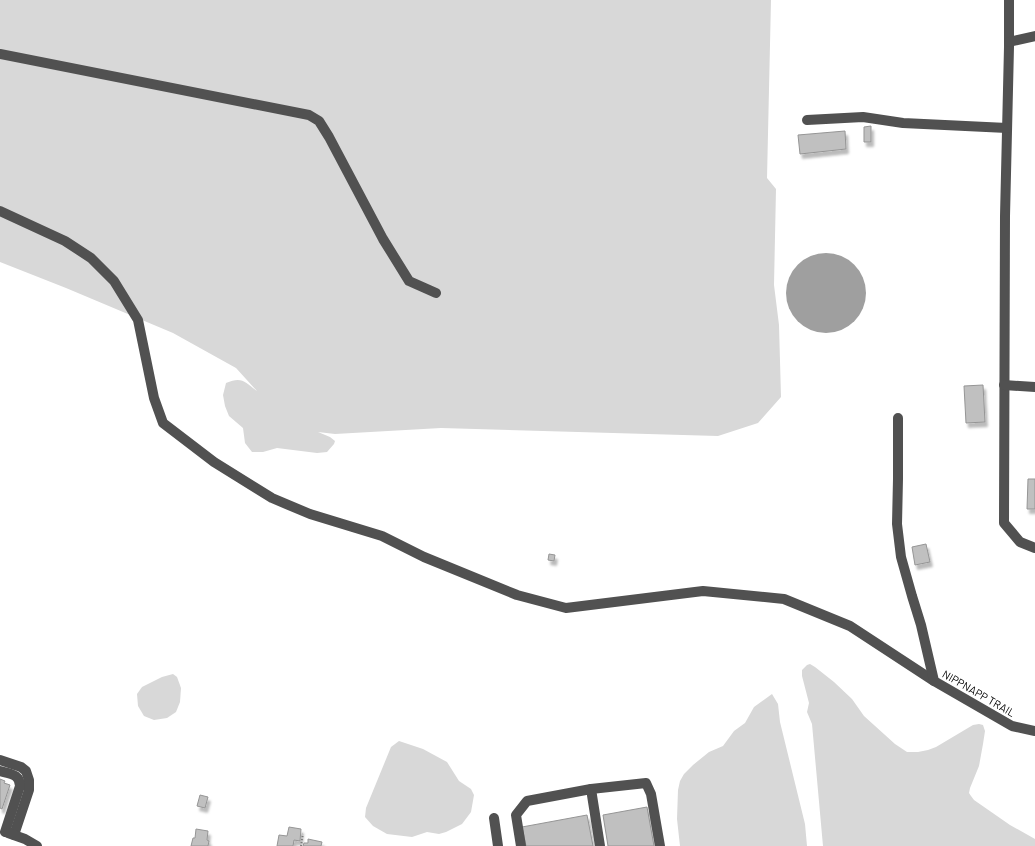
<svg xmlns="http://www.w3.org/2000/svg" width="1035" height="846" font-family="Barlow,sans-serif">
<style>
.green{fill:#d8d8d8}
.water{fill:#9f9f9f}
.building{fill:#c0c0c0;stroke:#959595;filter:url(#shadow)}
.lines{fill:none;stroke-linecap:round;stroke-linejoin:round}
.path{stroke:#737373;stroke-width:2;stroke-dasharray:1 2;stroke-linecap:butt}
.minor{stroke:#515151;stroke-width:10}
.labels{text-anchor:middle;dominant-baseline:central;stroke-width:4;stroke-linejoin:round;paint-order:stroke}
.street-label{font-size:11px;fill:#000;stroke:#fff}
</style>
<defs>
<filter id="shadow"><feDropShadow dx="2.5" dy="4.5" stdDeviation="1" flood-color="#0004"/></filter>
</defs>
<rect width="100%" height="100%" fill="#fff"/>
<g class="green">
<path d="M0,0H771L767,178L776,189L774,285L779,325L781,397L758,423L718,436L441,428L335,434L318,432L330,437L335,441L334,444L327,452L317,453L277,448L263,452H252L245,443L243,428L229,416L225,406L223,395L226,383C242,376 245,382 257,391L236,368L173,333L66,288L0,262Z"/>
<path d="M810,664L815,667L834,682L852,699L864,716L895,744L907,752H918L928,750L936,747L973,725L979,724L983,725L985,731L983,744L979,766L970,788L969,793L971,796L974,800L1010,825L1035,839V846H823L812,724L807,712L809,703L802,676V670L807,665Z"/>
<path d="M173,674L177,677L181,688L180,702L176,712L167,718L154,720L144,716L138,706L137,694L142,687L162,677Z"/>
<path d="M772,694L778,704L780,722L805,824L807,846H680L677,819L678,790L680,781L684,774L693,765L709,752L723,746L734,731L745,723L754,707Z"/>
<path d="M399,741L423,749L447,762L459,781L471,789L474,795L471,812L462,824L446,832L439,834L427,832L412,837L387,834L373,826L365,817L366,808L391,747Z"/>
</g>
<circle class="water" cx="826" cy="293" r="40"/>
<g class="building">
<path d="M871,126V142H864V127Z"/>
<path d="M845,131L846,149L800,154L798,135Z"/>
<path d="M983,385L985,422L966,423L964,386Z"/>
<path d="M1028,479H1035V509H1027Z"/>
<path d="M926,544L930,562L915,565L912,547Z"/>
<path d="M549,554L555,555L554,561L548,560Z"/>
<path d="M0,779L5,781L4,783L10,785L2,809L0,808Z"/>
<path d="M200,795L208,797L205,808L197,806Z"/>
<path d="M647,807L654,846H608L603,815Z"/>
<path d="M587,815L593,846H526L522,827Z"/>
<path d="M289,827L301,829L300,841L294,840L293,846H277L279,835L287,836Z"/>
<path d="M196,829L208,831L207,840L209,841L208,846H191L193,838H195Z"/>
<path d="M308,839L322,842L321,846H303L304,843H308Z"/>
</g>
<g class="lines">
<path class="path" d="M301,846L303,834"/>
<g class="minor">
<path d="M1009,0V47L1005,216L1004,523L1020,542L1035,548"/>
<path d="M1009,42L1035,36"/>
<path d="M0,54L309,115L319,121L329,137L383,239L409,281L436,293"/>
<path d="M807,120L863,117L903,123L1007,128"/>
<path d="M0,211L65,241L91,258L114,281L138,320L154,398L163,423L214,462L272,498L310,514L382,536L424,557L517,595L566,608L703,591L784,599L850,626L934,681"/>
<path d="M1004,385L1035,387"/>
<path d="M898,418V479L897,524L901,557L912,596L921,625L934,681L1012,726L1035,731"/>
<path d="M0,760L21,767L26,771L29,780V790L14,835"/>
<path d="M0,771C10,774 20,774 20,786L5,832"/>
<path d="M591,789L600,846"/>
<path d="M494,818L498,846"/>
<path d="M8,833L25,839L37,846"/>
<path d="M521,846L516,815L527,801L591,789L646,783L651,794L660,846"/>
</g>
</g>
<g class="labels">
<g class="street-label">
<text transform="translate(979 693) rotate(30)">NIPPNAPP TRAIL</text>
</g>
</g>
</svg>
